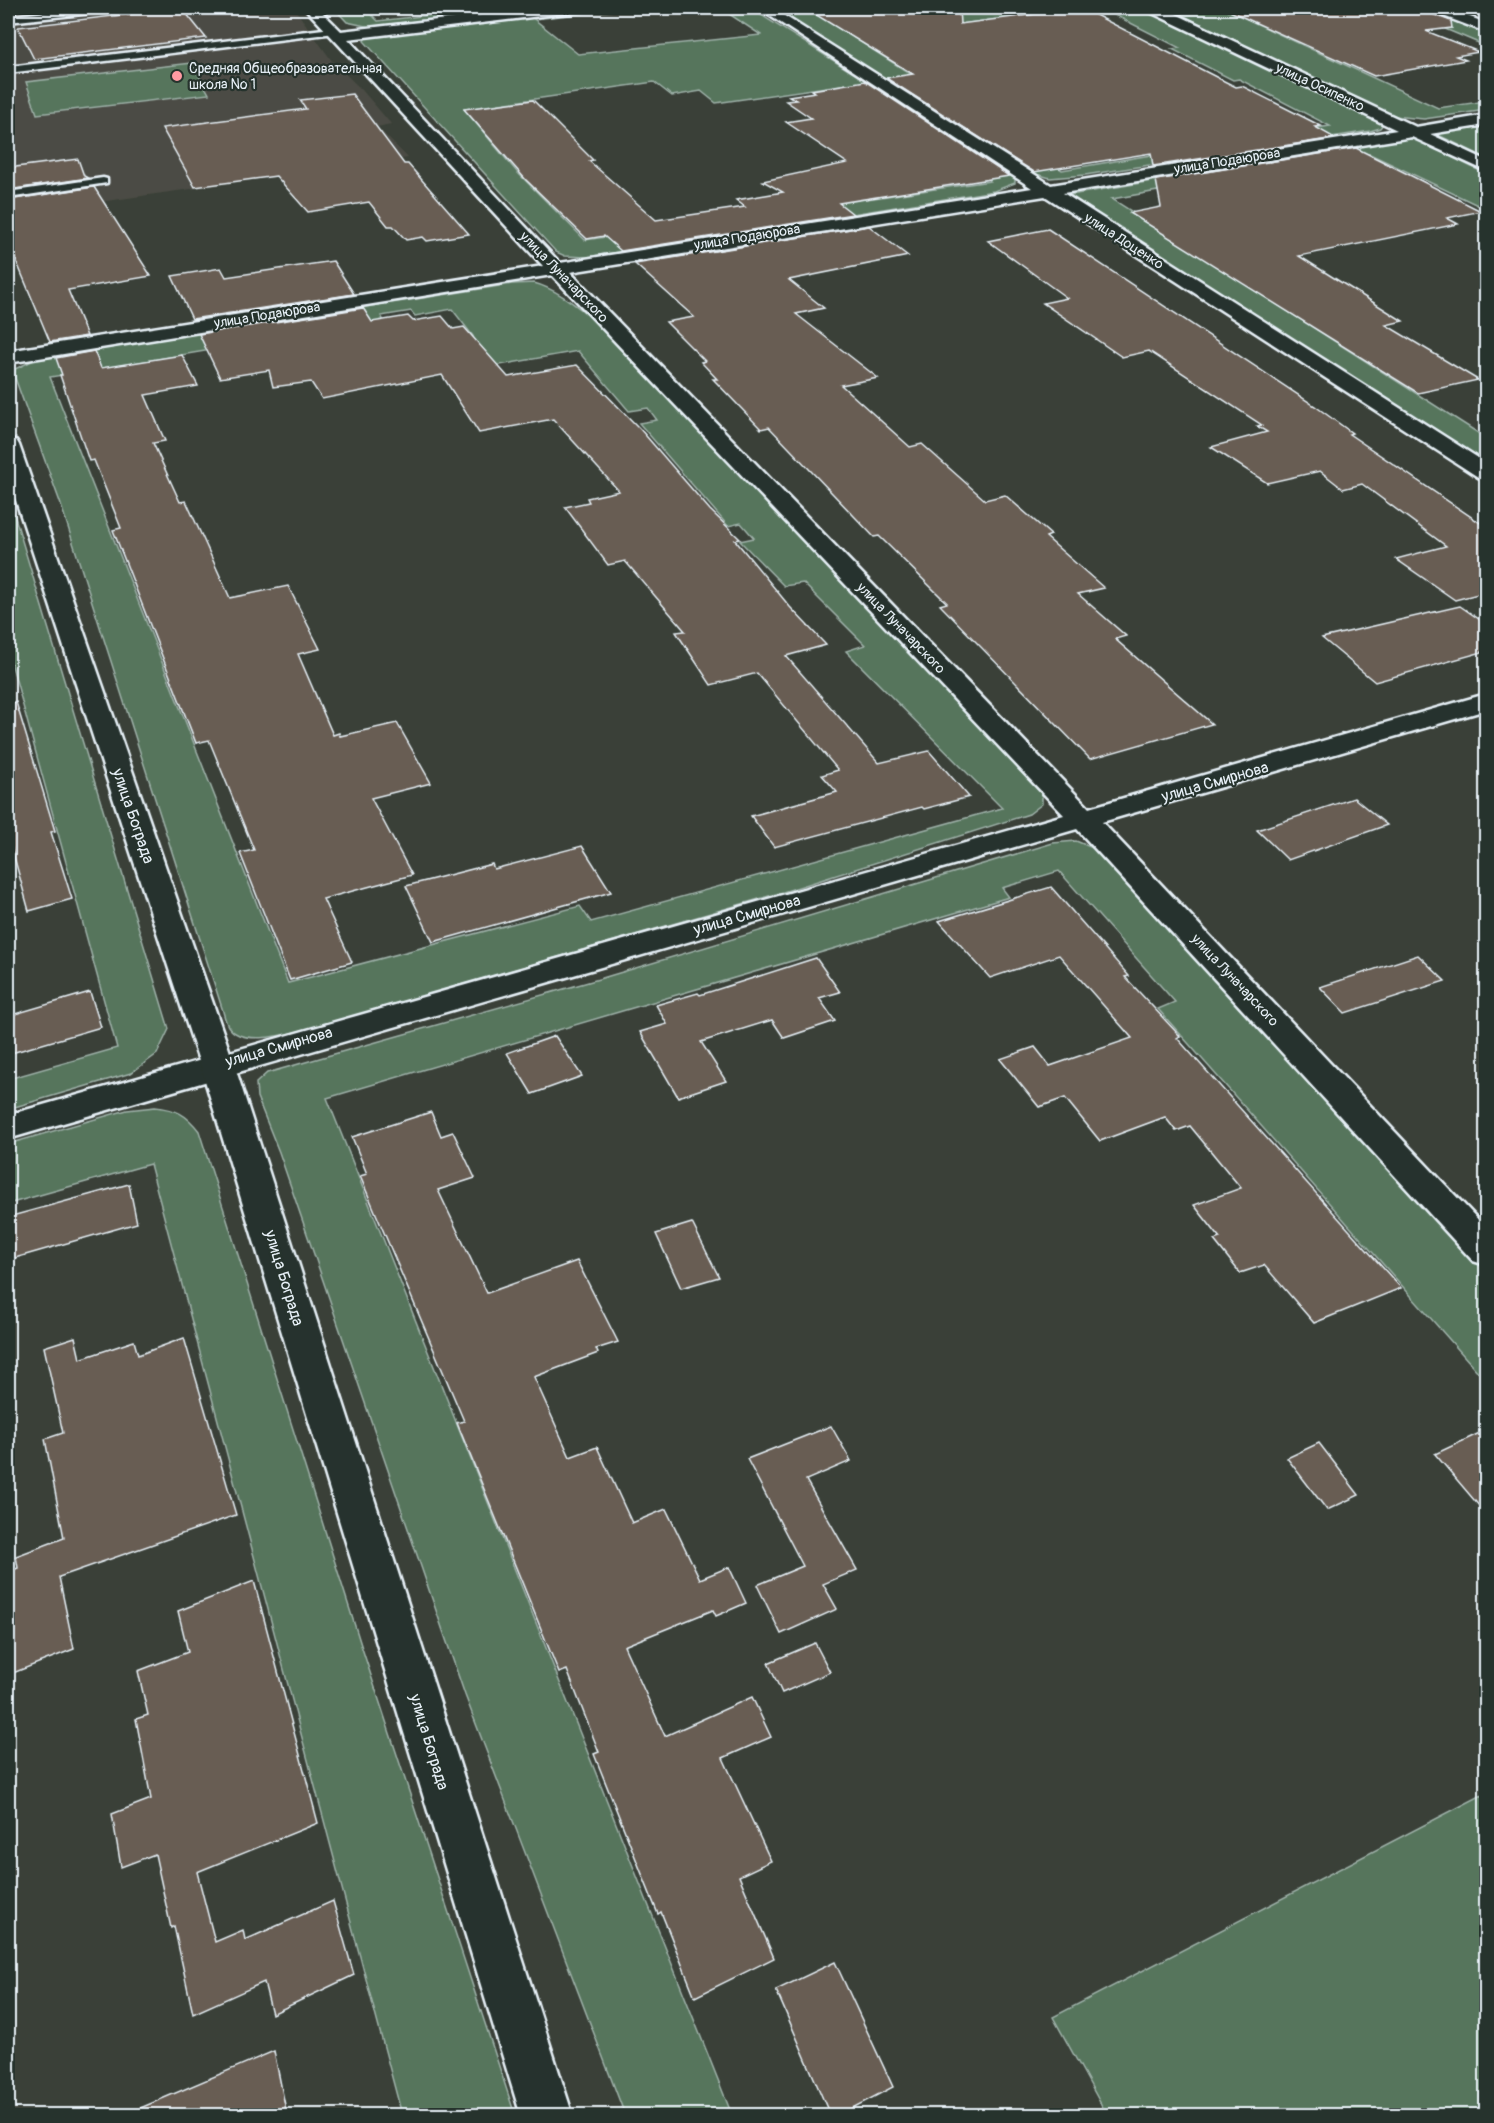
<svg xmlns="http://www.w3.org/2000/svg" width="1494" height="2123" font-family="Pangolin,sans-serif">
<style>
.built{fill:#4b4c44}
.green{fill:#56745c;stroke:#9fb2aa;stroke-width:1.5;fill-rule:evenodd}
.building{fill:#685d52;stroke:#e8f1f8;stroke-width:1.5}
.lines{fill:none;stroke-linecap:round;stroke-linejoin:round}
.service-casing{stroke:#e8f1f8;stroke-width:5}
.minor-casing{stroke:#e8f1f8;stroke-width:5}
.tertiary-casing{stroke:#e8f1f8;stroke-width:5}
.path{stroke:#e8f1f8;stroke-width:1.5;stroke-dasharray:1 2;stroke-linecap:butt}
.service{fill:#26332d;fill-rule:evenodd}
.minor{fill:#26332d;fill-rule:evenodd}
.tertiary{fill:#26332d;fill-rule:evenodd}
.poi-dot{fill:#ff9aa2;stroke:#26332d;stroke-width:2}
.labels{text-anchor:middle;dominant-baseline:central;stroke-width:4.5;stroke-linejoin:round;paint-order:stroke}
.far-poi-label{font-size:14px;fill:#e8f1f8;stroke:#26332d;text-anchor:start}
.far-street-label{font-size:14px;fill:#e8f1f8;stroke:#26332d}
.street-label{font-size:16px;fill:#e8f1f8;stroke:#26332d}
</style>
<rect width="100%" height="100%" fill="#3a4038"/>
<filter id="ink" filterUnits="userSpaceOnUse"><feTurbulence type="fractalNoise" baseFrequency=".0167" numOctaves="2"/><feDisplacementMap in="SourceGraphic" scale="12" xChannelSelector="R" yChannelSelector="G"/><feConvolveMatrix kernelMatrix="1 2 1 2 8 2 1 2 1" color-interpolation-filters="sRGB"/></filter>
<g filter="url(#ink)">
<path class="built" d="M8,8H294L332,61L362,90L391,124L377,127L408,158L8,215Z"/>
<g class="green">
<path d="M334,8H365L378,21L491,8H558L370,27L347,22Z"/>
<path d="M590,8H633L534,19L578,54L761,35L720,8H750L1007,170L1015,177V183L994,191L587,257L565,256L556,252L364,41L366,37L381,33ZM654,82L672,96L701,91L716,103L847,84L990,181L585,240L517,172L464,109Z"/>
<path d="M773,8H806L842,30L940,17L923,8H1083L854,38L1062,170L1151,155L1147,152L1330,126L1239,79L1233,80L1172,49L1180,48L1101,8H1150L1377,117L1383,124L1380,128L1370,131L1085,175L1050,178L1026,171Z"/>
<path d="M1167,8H1223L1438,108L1486,101V110L1424,119L1393,116Z"/>
<path d="M1395,8H1421L1486,34V46Z"/>
<path d="M192,63L209,94L37,114L26,82Z"/>
<path d="M1486,124V158L1434,133Z"/>
<path d="M1405,138L1417,140L1486,174V209L1370,154L1112,199L1486,438V465L1200,282L1070,195Z"/>
<path d="M534,283C584,296 650,378 687,416C807,540 924,668 1042,794V804L1029,814L783,892L319,1026C298,1031 243,1050 228,1026C225,1021 224,1014 222,1008L60,502L15,378V369L36,359L80,352L512,284ZM452,309L473,336L483,368L578,351L629,411L648,408L657,420L639,423L728,526L741,523L754,538L740,541L784,586L803,583L865,645L846,651L1002,808L591,922L580,906L288,983L50,377L384,321L381,316L411,311L415,316Z"/>
<path d="M8,494L169,1029L157,1054L131,1073L8,1109V1079L117,1048L8,651Z"/>
<path d="M1076,841L1095,849L1486,1272V1381L1158,1009L1175,1002L1059,871L1002,888L1009,897L327,1098L732,2115H625L465,1695L279,1152L257,1097L256,1083L267,1073L599,979L1053,843Z"/>
<path d="M155,1107C176,1109 186,1114 199,1131L361,1645L515,2115H402L150,1164L8,1204V1144L127,1110Z"/>
<path d="M1486,1793V2115H1107L1053,2017Z"/>
</g>
<g class="building">
<path d="M182,8L206,38L34,59L18,27Z"/>
<path d="M805,8H959L960,24L1082,8L1220,79L1236,87L1242,86L1321,126L1315,127L1335,138L1153,166L1151,153L1034,172L886,78L913,74Z"/>
<path d="M1223,8H1427L1429,13L1451,21L1452,28L1426,31L1479,52L1456,56L1466,60L1374,76Z"/>
<path d="M865,81L1009,176L839,203L853,214L621,251L604,236L587,239L526,180L464,109L533,100L593,160L589,161L656,220L745,207L736,200L783,192L763,181L847,163L786,122L811,118L786,101L796,100L789,96L815,92L812,90Z"/>
<path d="M352,94L404,164H408L469,234L427,241L423,237L406,240L393,226H388L369,202L308,212L276,176L195,187L162,128L306,109L300,100Z"/>
<path d="M1356,148L1481,211L1447,218L1458,224L1299,256L1403,321L1386,325L1478,380L1418,393L1130,213L1161,207L1156,180Z"/>
<path d="M78,159L84,176L88,178L8,190V168Z"/>
<path d="M94,187L151,276L68,290L87,336L50,342L8,241V200Z"/>
<path d="M869,226L908,256L789,280L824,308L796,314L878,378L841,385L910,447L922,444L985,500L1005,495L1051,535L1046,537L1104,588L1078,594L1126,636L1115,639L1212,724L1090,759L940,605L947,603L879,536L874,537L769,427L761,429L713,379H717L701,362L705,361L666,322L694,317L635,264Z"/>
<path d="M1048,229L1315,406L1352,433L1349,434L1486,527V592L1455,600L1396,559L1446,546L1362,484L1343,489L1320,471L1267,483L1211,447L1267,432L1257,426L1262,425L1149,351L1122,357L1043,303L1067,298L988,241Z"/>
<path d="M333,261L354,294L192,319L172,276L221,268L226,277Z"/>
<path d="M363,308L372,322L408,316L413,321L442,316L453,329L464,327L508,377L577,365L640,429L710,510L740,539L735,540L790,607L826,645L786,656L879,763L929,751L969,797L924,809L922,807L774,847L751,816L837,792L822,775L838,770L757,673L711,685L676,632L685,631L625,561L608,565L565,507L589,502L587,498L619,491L553,419L479,433L442,375L322,399L311,382L273,387L269,370L220,378L199,334Z"/>
<path d="M94,351L101,368L182,355L198,386L145,395L165,441L153,443L180,502L186,501L230,598L288,586L320,649L298,654L333,735L339,733L340,736L397,723L431,783L371,798L412,875L323,899L352,962L290,980L240,853L254,850L209,740L196,743L113,530L121,528L94,460L89,461L60,375H62L56,358Z"/>
<path d="M1460,606L1486,624V651L1375,682L1322,638Z"/>
<path d="M16,702L55,831L51,832L72,899L29,911L8,835V703Z"/>
<path d="M1354,798L1387,825L1288,860L1257,830Z"/>
<path d="M582,846L611,892L433,942L406,886L492,864L494,869Z"/>
<path d="M1051,887L1129,976L1125,977L1180,1036L1177,1038L1401,1288L1314,1323L1264,1265L1240,1273L1214,1240L1220,1238L1194,1205L1241,1188L1190,1126L1176,1131L1165,1117L1100,1141L1065,1098L1039,1107L1000,1059L1035,1047L1050,1066L1132,1038L1059,955L990,978L939,921Z"/>
<path d="M1418,955L1445,981L1345,1013L1320,987Z"/>
<path d="M816,958L840,992L819,998L835,1021L784,1038L772,1020L701,1042L726,1081L678,1097L640,1032L667,1024L656,1005L698,993L700,995Z"/>
<path d="M90,992L101,1027L8,1054V1016Z"/>
<path d="M555,1036L582,1076L532,1094L507,1053Z"/>
<path d="M431,1112L441,1136L453,1132L475,1178L438,1190L487,1293L577,1261L618,1342L596,1349L598,1353L534,1377L570,1457L597,1447L632,1523L666,1509L700,1579L729,1567L746,1603L716,1616L713,1610L624,1646L665,1736L752,1697L771,1737L723,1758L771,1861L739,1876L774,1958L695,1997L661,1912L658,1914L594,1754L599,1752L567,1670L559,1673L457,1423L464,1421L360,1176L367,1174L352,1137Z"/>
<path d="M129,1184L137,1223L8,1260V1217Z"/>
<path d="M692,1223L719,1277L681,1288L656,1234Z"/>
<path d="M75,1337L80,1359L134,1341L138,1355L184,1338L236,1515L59,1577L74,1649L8,1675V1572L18,1568L16,1556L64,1538L45,1439L63,1433L44,1347Z"/>
<path d="M831,1426L851,1461L806,1480L857,1570L823,1584L837,1609L781,1634L757,1585L803,1566L747,1459Z"/>
<path d="M1486,1430V1514L1435,1454Z"/>
<path d="M1319,1443L1359,1495L1327,1510L1287,1458Z"/>
<path d="M254,1581L318,1823L197,1872L215,1942L243,1930L245,1940L333,1901L354,1975L272,2014L264,1982L193,2014L174,1926L171,1928L155,1854L121,1867L112,1814L151,1799L136,1719L148,1715L138,1671L188,1652L178,1611Z"/>
<path d="M815,1643L830,1672L782,1693L768,1663Z"/>
<path d="M835,1962L893,2087L839,2115H830L776,1990Z"/>
<path d="M274,2051L287,2115H124Z"/>
</g>
<g class="lines">
<defs>
<g id="service">
<path d="M90,8H116L111,11L8,22V16Z"/>
<path d="M332,28L335,29V33L8,73V67Z"/>
<path d="M103,178L107,179V183L8,198V192Z"/>
</g>
<g id="minor">
<path d="M305,8H318L341,31L543,8H579L573,12L348,39L560,263L1032,188L758,8H772L1051,185L1397,130L1148,11L1147,8H1163L1416,127L1486,115V125L1430,134L1486,160V171L1412,137L1063,193L1486,463V479L1478,477L1045,196L570,272L1089,808L1486,694V710L1102,822L1486,1228V1265L1473,1261L1077,829L8,1139V1115L1064,815L552,275L8,363V351L543,266Z"/>
<path d="M1429,8H1446L1486,23V32L1430,11Z"/>
</g>
<path id="tertiary" d="M8,439L16,440L19,445L234,1064L573,2116H521L200,1064L8,476Z"/>
</defs>
<use href="#service" class="service-casing"/>
<use href="#minor" class="minor-casing"/>
<use href="#tertiary" class="tertiary-casing"/>
<path class="path" d="M136,11L171,8"/>
<use href="#service" class="service"/>
<use href="#minor" class="minor"/>
<use href="#tertiary" class="tertiary"/>
</g>
</g>
<circle class="poi-dot" cx="177" cy="76" r="6"/>
<g class="labels">
<g class="far-poi-label">
<text x="189" y="68">Средняя Общеобразовательная<tspan x="189" dy="16">школа № 1</tspan></text>
</g>
<g class="far-street-label">
<text transform="translate(1320 87) rotate(25)">улица Осипенко</text>
<text transform="translate(1227 161) rotate(-9)">улица Подаюрова</text>
<text transform="translate(747 237) rotate(-9)">улица Подаюрова</text>
<text transform="translate(1124 241) rotate(33)">улица Доценко</text>
<text transform="translate(564 277) rotate(46)">улица Луначарского</text>
<text transform="translate(267 315) rotate(-9)">улица Подаюрова</text>
<text transform="translate(901 628) rotate(46)">улица Луначарского</text>
<text transform="translate(1235 980) rotate(47)">улица Луначарского</text>
</g>
<g class="street-label">
<text transform="translate(1215 782) rotate(-16)">улица Смирнова</text>
<text transform="translate(133 816) rotate(71)">улица Бограда</text>
<text transform="translate(747 915) rotate(-16)">улица Смирнова</text>
<text transform="translate(279 1047) rotate(-16)">улица Смирнова</text>
<text transform="translate(284 1278) rotate(73)">улица Бограда</text>
<text transform="translate(429 1742) rotate(73)">улица Бограда</text>
</g>
</g>
<rect width="1494" height="2123" fill="none" stroke="#26332d" stroke-width="30"/>
<rect x="15" y="15" width="1464" height="2093" fill="none" stroke="#e8f1f8" stroke-width="2" filter="url(#ink)"/>
</svg>
